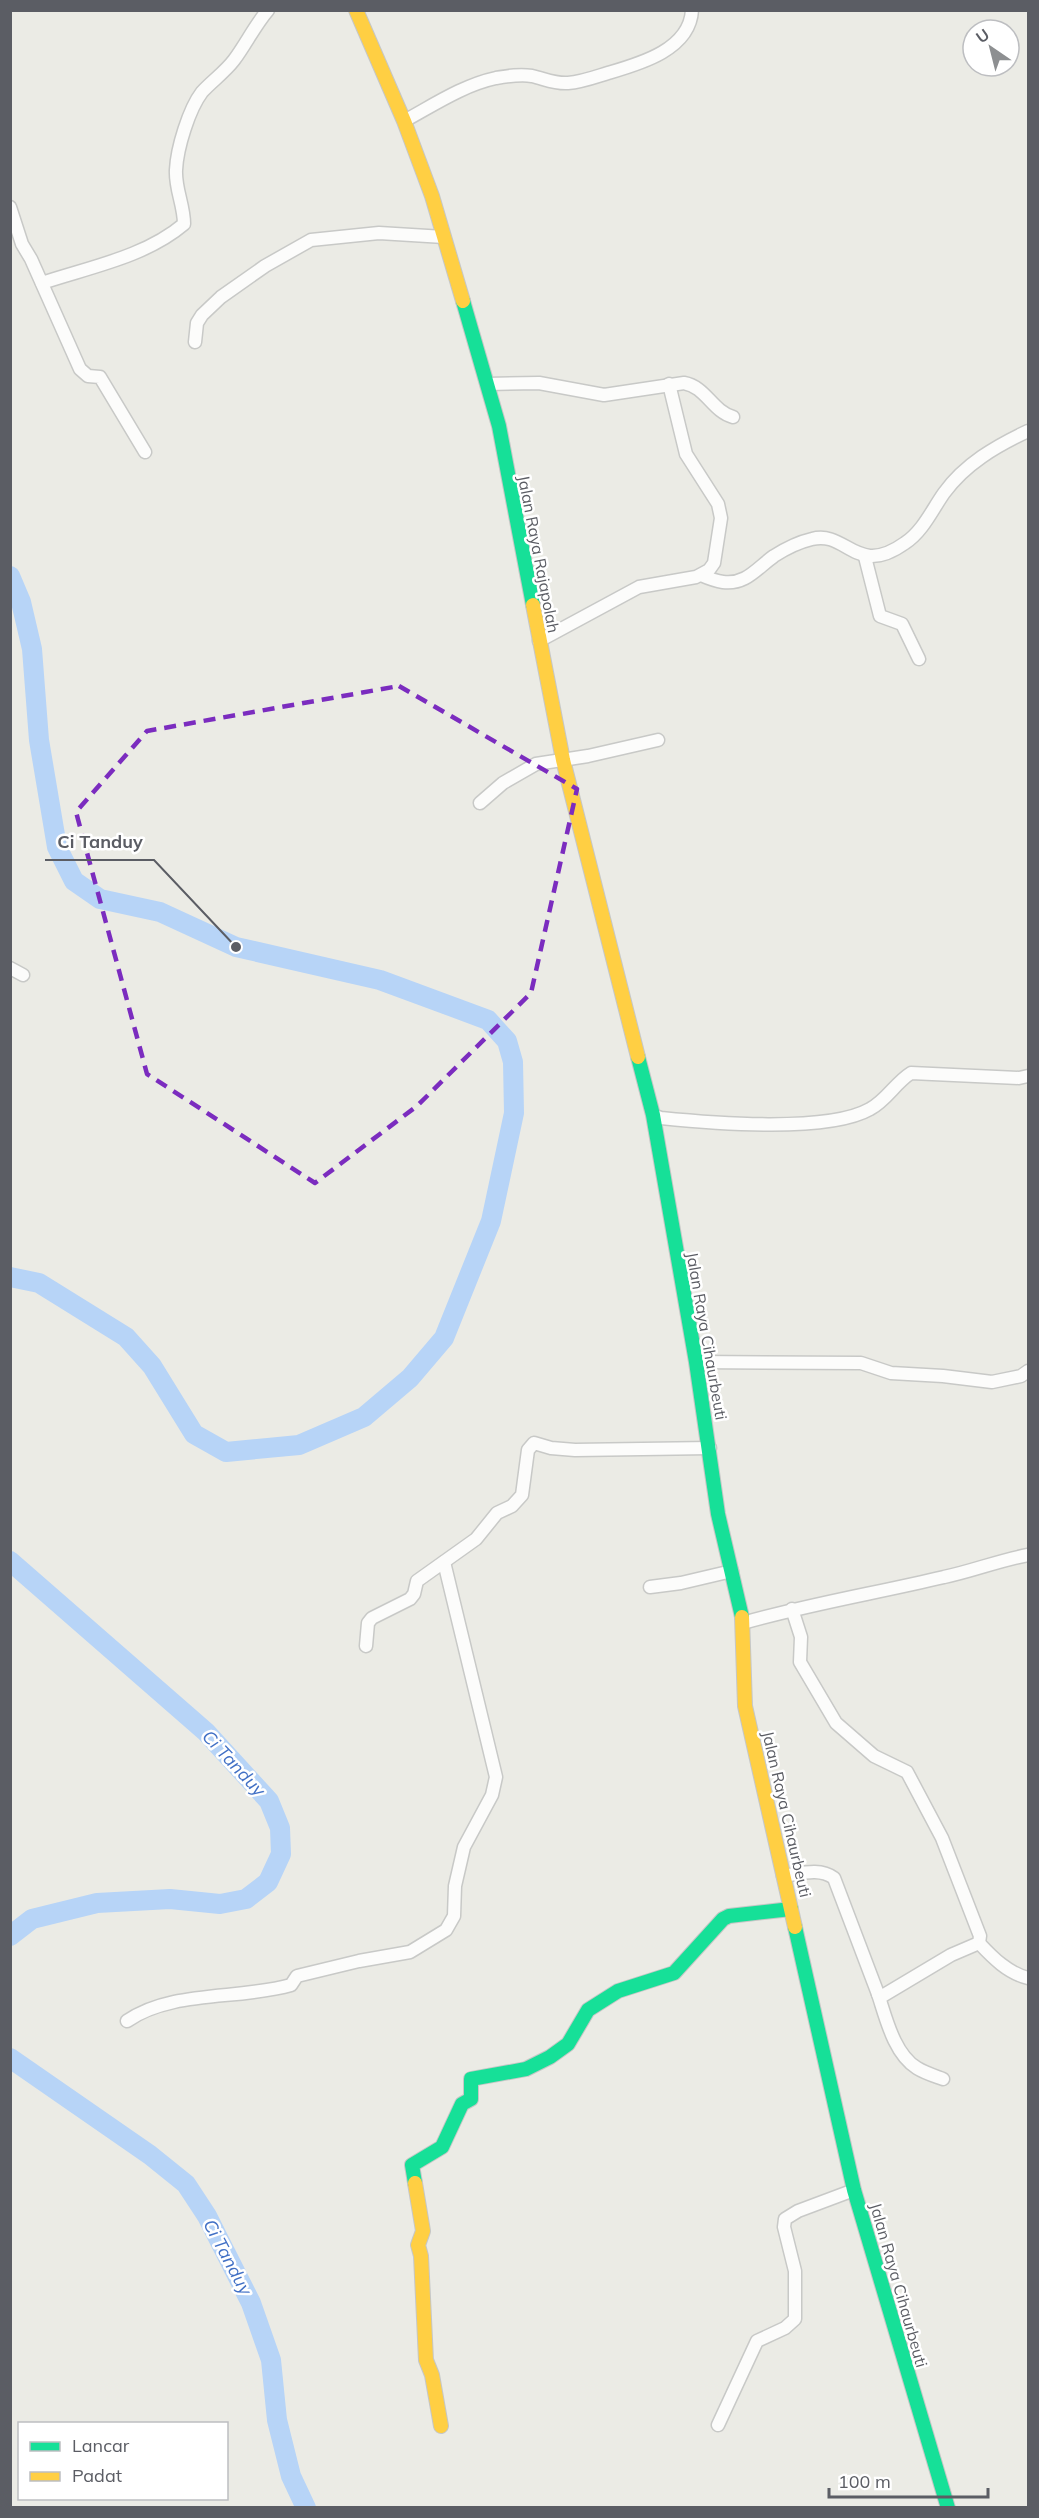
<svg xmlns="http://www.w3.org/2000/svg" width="1039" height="2518" font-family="Mulish,sans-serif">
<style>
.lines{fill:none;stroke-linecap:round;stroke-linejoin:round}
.river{stroke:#b7d4f7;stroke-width:20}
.street-casing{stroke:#c8c9c7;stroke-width:15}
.fast-casing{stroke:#c6c7c6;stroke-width:16}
.slow-casing{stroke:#c6c7c6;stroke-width:16}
.street{stroke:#fcfcfb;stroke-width:12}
.fast{stroke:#16e098;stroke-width:14}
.slow{stroke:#ffcf43;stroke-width:14}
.marked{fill:none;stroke:#7b2cbf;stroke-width:4.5;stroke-dasharray:12 8;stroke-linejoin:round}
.labels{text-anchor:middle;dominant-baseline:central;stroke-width:5;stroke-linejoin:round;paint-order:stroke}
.street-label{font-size:16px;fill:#5b5d64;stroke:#fff}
.water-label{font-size:18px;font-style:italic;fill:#4170c5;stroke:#fff}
.leader{fill:none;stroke:#5b5d64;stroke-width:2}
.callout-dot{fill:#5b5d64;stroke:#fff;stroke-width:2}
.callout-label{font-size:18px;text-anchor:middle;font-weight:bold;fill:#5b5d64;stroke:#fff;stroke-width:5;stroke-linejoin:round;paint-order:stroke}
</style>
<rect width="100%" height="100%" fill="#ebebe5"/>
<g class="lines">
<g class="river">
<path d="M10,576L21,602L32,649L39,740L57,847L74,881L100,899L160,912L236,947L380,980L488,1020L507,1041L513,1062L514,1113L491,1221L444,1338L410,1378L364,1417L299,1445L226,1452L194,1434L152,1366L126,1337L39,1283L10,1277"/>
<path d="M10,1561L206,1732L269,1801L280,1828L281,1854L268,1882L246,1899L220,1904L170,1899L97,1903L32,1919L10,1936"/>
<path d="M10,2058L150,2155L186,2184L207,2216L251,2303L271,2360L277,2420L291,2476L306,2508"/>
</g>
<defs>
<g id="street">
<path d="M404,121C432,106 463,85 496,78C508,76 520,74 532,76C545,79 555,84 568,83C582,82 595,77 608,73C639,64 690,50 692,10"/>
<path d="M10,207L22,244L31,259L80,369L88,376L100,377L145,452"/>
<path d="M42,283C90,267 145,257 184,224C184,205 175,189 176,170C177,148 189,109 202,92C212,81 225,72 234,60C246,44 255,25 268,10"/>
<path d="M195,342L197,323L202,315L221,297L265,266L311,240L379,233L444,237"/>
<path d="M487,384L539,383L604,395L684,383C706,387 712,411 733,417"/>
<path d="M865,557L880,616L902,624L919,659"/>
<path d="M701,575C708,578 716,581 723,582C746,585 757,568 774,556C785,549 799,542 812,539C847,530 856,578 905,543C923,531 932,510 944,493C965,464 996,446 1028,431"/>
<path d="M539,641L639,587L696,577L709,570L714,563L721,518L718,504L686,454L669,384"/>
<path d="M480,803L503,783L536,764L588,756L658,740"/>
<path d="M10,968L23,975"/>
<path d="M653,1115L661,1118C710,1123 828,1133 870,1109C887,1100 895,1083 911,1073L1019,1078L1028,1076"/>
<path d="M696,1362L861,1363L891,1373L943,1376L992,1382L1021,1376L1028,1371"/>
<path d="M650,1587L681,1583L732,1571"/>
<path d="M743,1623C809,1604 877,1593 944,1577C973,1571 1000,1560 1028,1555"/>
<path d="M366,1646L368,1623L372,1618L410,1599L414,1594L417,1581L476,1539L497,1513L512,1506L522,1495L528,1450L534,1443L551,1448L575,1450L710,1448"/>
<path d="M783,1876C800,1874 819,1867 834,1878L878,1994L884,1995L951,1955L979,1943L980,1936L942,1838L907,1772L874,1756L836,1723L800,1662L801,1637L792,1609"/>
<path d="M979,1943C993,1958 1008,1973 1028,1978"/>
<path d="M878,1994C886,2018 894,2054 917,2068C925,2073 935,2076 943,2079"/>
<path d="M127,2021C171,1990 239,2000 291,1985L297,1976L359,1961L410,1952L446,1930L454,1916L455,1886L464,1847L492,1795L496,1777L444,1562"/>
<path d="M718,2425L757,2341L785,2328L795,2319V2271L784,2227L785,2219L798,2211L854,2190"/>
</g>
<g id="fast">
<path d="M463,301L499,426L533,605"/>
<path d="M638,1057L653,1115L696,1362L718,1514L742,1617"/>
<path d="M795,1927L854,2190L948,2508"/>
<path d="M415,2183L412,2165L442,2147L462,2104L471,2099V2079L526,2069L550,2057L568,2044L588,2010L618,1991L674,1973L723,1919L729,1916L791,1909"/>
</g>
<g id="slow">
<path d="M356,10L404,121L432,196L463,301"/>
<path d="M533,605L563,760L638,1057"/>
<path d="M742,1617L745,1706L795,1927"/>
<path d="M415,2183L423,2231L418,2245L421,2256L426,2360L432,2375L441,2426"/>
</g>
</defs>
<use href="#street" class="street-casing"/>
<use href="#fast" class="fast-casing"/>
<use href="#slow" class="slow-casing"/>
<use href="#street" class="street"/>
<use href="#fast" class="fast"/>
<use href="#slow" class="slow"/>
</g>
<path class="marked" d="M399,686L577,789L531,993L417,1106L315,1183L147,1074L76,812L147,731Z"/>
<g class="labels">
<g class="street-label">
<text transform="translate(539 554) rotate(79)">Jalan Raya Rajapolah</text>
<text transform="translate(707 1336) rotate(80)">Jalan Raya Cihaurbeuti</text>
<text transform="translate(787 1814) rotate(77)">Jalan Raya Cihaurbeuti</text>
<text transform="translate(899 2285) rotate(74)">Jalan Raya Cihaurbeuti</text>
</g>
<g class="water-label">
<text transform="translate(234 1763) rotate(47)">Ci Tanduy</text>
<text transform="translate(228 2257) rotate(62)">Ci Tanduy</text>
</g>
</g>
<path class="leader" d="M236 947L154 860H45"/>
<circle class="callout-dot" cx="236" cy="947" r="6"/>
<g class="callout-label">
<text x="100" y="848">Ci Tanduy</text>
</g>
<rect width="1039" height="2518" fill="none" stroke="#5b5d64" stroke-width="24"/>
<rect x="18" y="2422" width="210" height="78" fill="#ffffff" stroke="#bdbec1" stroke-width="1.5"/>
<rect x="30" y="2442" width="30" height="9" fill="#16e098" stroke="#bdbec1" stroke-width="1.5"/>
<text x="72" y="2452" font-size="18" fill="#5b5d64">Lancar</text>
<rect x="30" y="2472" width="30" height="9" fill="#ffcf43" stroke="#bdbec1" stroke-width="1.5"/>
<text x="72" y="2482" font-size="18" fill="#5b5d64">Padat</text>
<g transform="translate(991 48) rotate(325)"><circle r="28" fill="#ffffff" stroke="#bdbec1" stroke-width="1.5"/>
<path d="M0-4.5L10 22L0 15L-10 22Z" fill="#8d8f91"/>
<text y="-9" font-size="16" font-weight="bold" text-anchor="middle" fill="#5b5d64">U</text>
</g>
<path d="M829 2488v9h159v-9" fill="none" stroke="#5b5d64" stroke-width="3"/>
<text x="838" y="2488" font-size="18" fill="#5b5d64" stroke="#ffffff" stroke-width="4.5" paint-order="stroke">100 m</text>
</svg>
